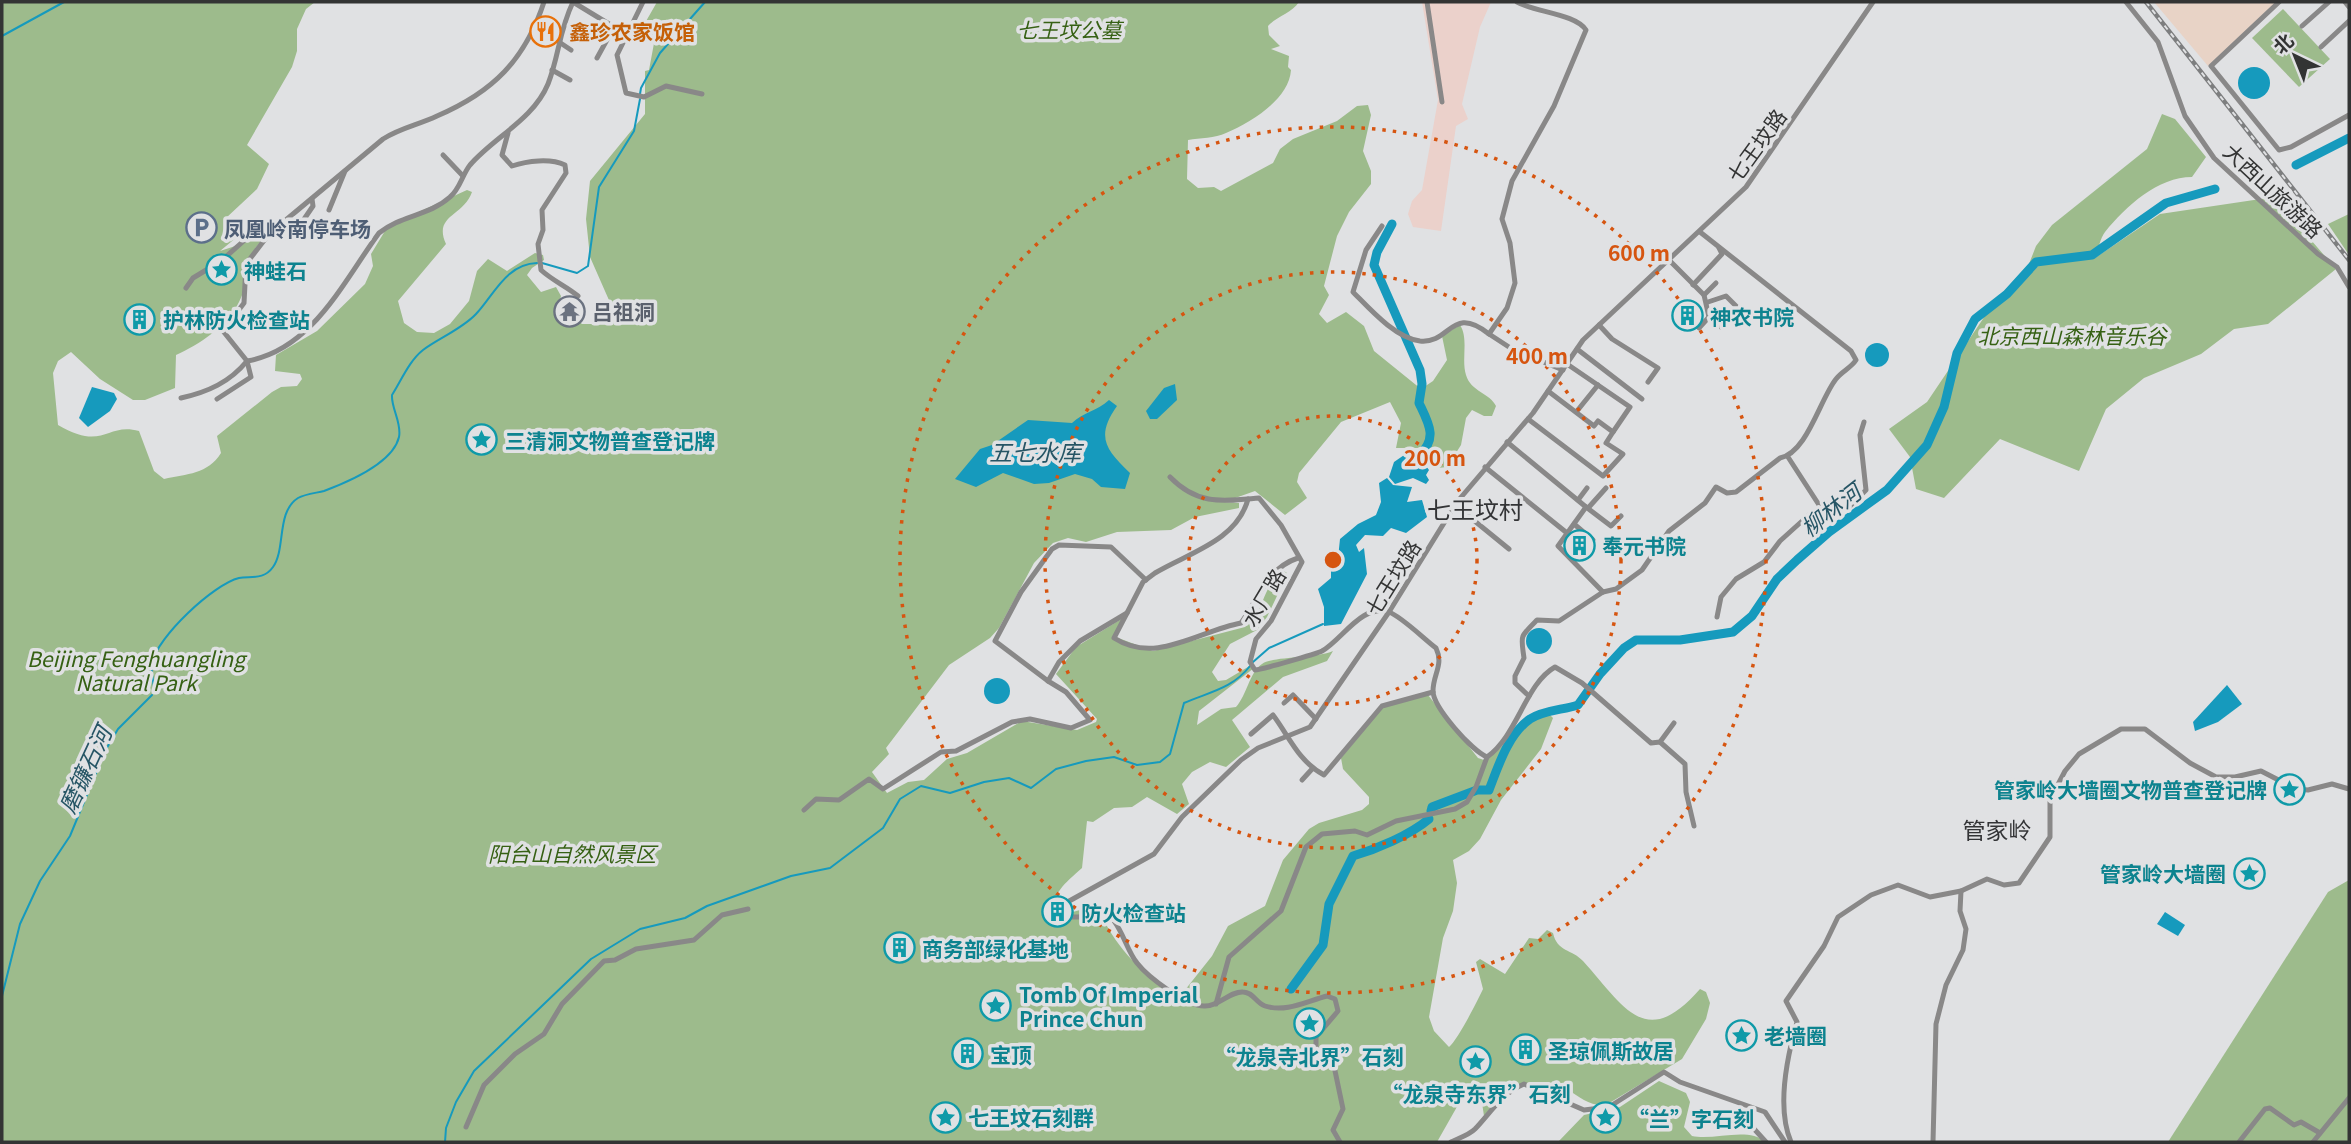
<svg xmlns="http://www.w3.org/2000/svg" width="2351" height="1144" font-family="Georgia,'Noto Sans SC',serif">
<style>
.commercial{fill:#ebd1cb}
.industrial{fill:#e8d3c6}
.green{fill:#9dbb8c}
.water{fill:#169abd}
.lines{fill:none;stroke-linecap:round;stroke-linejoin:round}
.stream{stroke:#169abd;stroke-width:2}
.river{stroke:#169abd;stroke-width:9}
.minor{stroke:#898888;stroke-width:5}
.rail-casing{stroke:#7d7e7f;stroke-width:4.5}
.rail{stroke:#e0e1e3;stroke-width:2;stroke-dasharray:5;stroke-linecap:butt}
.ring{fill:none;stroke:#d65510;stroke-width:3.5;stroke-dasharray:3.5 7}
.labels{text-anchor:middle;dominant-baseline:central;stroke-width:7;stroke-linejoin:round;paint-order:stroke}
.park-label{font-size:21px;font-style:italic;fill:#366114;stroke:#e0e1e3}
.food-label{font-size:21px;font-weight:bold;fill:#c56008;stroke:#e0e1e3;text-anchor:start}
.street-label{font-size:21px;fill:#333434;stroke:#e0e1e3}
.service-label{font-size:21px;font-weight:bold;fill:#4e5e75;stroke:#e0e1e3;text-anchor:start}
.culture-label{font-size:21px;font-weight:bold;fill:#0d838f;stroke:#e0e1e3;text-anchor:start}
.worship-label{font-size:21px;font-weight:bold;fill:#5b616d;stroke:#e0e1e3;text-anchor:start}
.water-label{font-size:23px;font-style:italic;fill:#265565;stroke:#e0e1e3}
.neighbourhood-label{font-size:23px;fill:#333436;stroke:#e0e1e3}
.quarter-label{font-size:24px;fill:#333436;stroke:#e0e1e3}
.centre{fill:#d65510;stroke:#e0e1e3;stroke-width:3.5}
.ring-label{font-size:21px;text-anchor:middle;font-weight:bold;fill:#d65510;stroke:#e0e1e3;stroke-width:7;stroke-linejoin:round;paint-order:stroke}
</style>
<rect width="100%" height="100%" fill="#e0e1e3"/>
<path class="commercial" d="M1422,2H1491L1480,27L1462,104L1468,119L1456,126L1441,231L1413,227L1408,214L1412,201L1422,190L1438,100Z"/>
<path class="industrial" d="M2154,2H2276L2208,66Z"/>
<g class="green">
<path d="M2,2H315L306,9L297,29V51L292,67L247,145L269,164L257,189L226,218L239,229L237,237L220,251L260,238L261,241C239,266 252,278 239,302C228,325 199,345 176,355L175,388L145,400H133L100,379L71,352L58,361L53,373L58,425C104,452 106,422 139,431L154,471L164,479C187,474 208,474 221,453L217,436L272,392L281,387L297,386L302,379L300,374L275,371L276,355L317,331L365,284L373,266L371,254L388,226L467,190L472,192C463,217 433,215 446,244L398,301L404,323L417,332L434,333L450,324L469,301L477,271L488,259L507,271L535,253L543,255L544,260L532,268L527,275L541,292L556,287L561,296L559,304L582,324H600L609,316L612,307L590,257L586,219L590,181L645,114V71L649,70L655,38L645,23L657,2H1299C1292,13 1277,16 1268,26L1269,35L1280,46L1271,49L1289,56L1288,67L1291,70C1289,99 1252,122 1226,133C1215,138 1200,138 1188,140L1187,179L1198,188L1214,187L1221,191L1273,163L1280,149L1293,139L1337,121L1357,106L1368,105L1371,115L1363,151L1371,171V184L1349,212L1337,236L1324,286L1329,295L1319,314L1327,323L1346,312L1364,326L1374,351L1421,389L1433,381L1447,360L1442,336L1460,325C1469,339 1461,359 1466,375C1471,392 1490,393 1496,406L1492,416H1484L1472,410L1466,418L1461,445L1447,467L1438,468L1418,448H1396L1401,423L1390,402L1341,422L1299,473L1297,482L1307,498L1285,515L1255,491L1224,502L1239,503V508L1195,517L1171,530L1117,532L1086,542L1068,538L1053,543L1034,563L999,628L990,638L949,665L886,748L889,754L872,772L887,793L908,782L924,780L947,759L967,753L1022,721L1077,730L1096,722L1097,719L1056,674L1076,647L1123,618L1113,636L1153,651L1245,627C1264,613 1263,585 1282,570L1287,573L1285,579L1267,617L1257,630L1230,644L1212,672L1218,681L1226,680L1253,664L1254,668L1199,711L1197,725L1221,709L1236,707C1247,695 1249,673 1262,664C1272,656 1314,659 1333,651L1327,661L1283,677L1232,720L1250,747L1226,767L1210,762L1192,772L1182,784L1189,804L1177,814L1147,797L1132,807L1114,808L1093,822L1087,821L1082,868C1065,883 1051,894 1051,918L1080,910L1104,912L1101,915C1119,951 1141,972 1174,994L1185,990L1212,956L1228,926L1265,906L1283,860L1309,829L1319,823L1362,810L1369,804V797L1343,769L1341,758L1383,707L1428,695L1478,758L1484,760C1514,746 1507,717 1549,714L1553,718L1541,749L1501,800L1480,839L1469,851L1453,860L1457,883L1453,911L1443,938L1429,1017L1434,1031L1449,1047C1457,1041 1478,1000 1483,989L1476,962L1480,959L1505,974L1529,938L1538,939L1547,930L1553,933C1557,952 1572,949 1583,961C1624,1006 1645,1052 1700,989L1706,992L1710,1003L1706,1019L1682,1059L1606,1105C1588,1106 1581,1097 1566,1089C1559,1085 1552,1086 1544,1086C1512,1083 1504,1091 1484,1116L1481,1096L1476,1089L1458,1105L1437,1142H2Z"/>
<path d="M2283,9L2330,59L2299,87L2252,38Z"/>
<path d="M2162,114L2175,119L2206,157L2192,177C2158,177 2126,206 2105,232C2100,239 2098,250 2095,258L2160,214L2274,197L2336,269L2268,324L2234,329L2201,354L2144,378L2106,409L2079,471L2000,439L1944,498L1916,489L1910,457L1889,429L1927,402L1995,301L2029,264L2036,246L2052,225L2147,149Z"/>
<path d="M2349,214V255L2328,224Z"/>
<path d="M2349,880V1142H2168L2328,892Z"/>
<path d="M1659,1081L1686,1093L1690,1102L1684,1127L1692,1136C1715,1141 1747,1126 1766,1142H1558L1584,1115L1620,1107Z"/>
</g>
<g class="water">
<circle cx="2254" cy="83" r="16"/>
<circle cx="1877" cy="355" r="12"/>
<path d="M1175,384L1177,400L1157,419H1150L1146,411L1164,388Z"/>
<path d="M92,387L114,393L117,399L110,411L88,427L79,418Z"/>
<path d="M1109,400L1117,406C1095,437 1106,450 1130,473L1125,489L1101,487L1092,479L1075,474L1049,483L1034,484L1003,473L976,487L955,479L980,449L992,445L1028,420L1072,423C1084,412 1097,411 1109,400Z"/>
<path d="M1410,451H1415L1429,470L1426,475L1429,480L1426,484L1413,478L1395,484L1389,477L1394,462Z"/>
<path d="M1387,478L1393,485L1412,487L1407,502L1422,500L1427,517L1406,533L1391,528L1383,536L1365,535L1356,545L1359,552L1364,548L1367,574L1341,624L1324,626V607L1318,589L1331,578V567L1338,558L1340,539L1358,524L1376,515L1381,502L1379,483Z"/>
<circle cx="1539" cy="641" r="13"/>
<circle cx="997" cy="691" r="13"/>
<path d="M2227,685L2242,704L2218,722L2195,731L2193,722Z"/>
<path d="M2165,912L2185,925L2178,936L2157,924Z"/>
</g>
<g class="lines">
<g class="stream">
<path d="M2,36L64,2"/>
<path d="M640,94L641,88L660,53L705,2"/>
<path d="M542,263L577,273L588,266L599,187L634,131L640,99"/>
<path d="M1253,662L1269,648L1323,624"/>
<path d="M154,690C154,681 150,671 152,663C157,637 214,584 239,578C251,576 264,580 273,567C286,549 276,512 298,498C305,494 316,493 324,491C348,482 393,463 399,437C402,423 391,408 392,395C401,381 409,361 423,350C439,338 462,329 476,314C494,295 506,264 537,263"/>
<path d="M2,996L20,924L40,881L70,836L105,751L118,729L152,695"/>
<path d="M445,1142L446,1128L456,1102L474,1071L591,959L640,929L685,918L707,906L791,876L830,868L883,828L900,799L921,786L950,793L984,782L1009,778L1031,788L1056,769L1086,761L1114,757L1137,765L1160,762L1170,754L1184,703C1209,692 1232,689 1250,666"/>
</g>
<g class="river">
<path d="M2296,165L2349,138"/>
<path d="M1392,224L1377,252L1374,265L1420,370L1422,384L1419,403C1429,424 1438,438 1419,456"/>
<path d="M1431,811L1432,807L1477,790H1489C1498,767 1508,734 1530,719C1544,710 1563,710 1578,705L1600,674L1624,648L1636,640H1680L1733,632L1752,616L1777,579L1797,560L1829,532L1887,490L1927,445L1944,407L1957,353L1975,319L2007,294L2036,262L2092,255L2166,203L2215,189"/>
<path d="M1291,989L1323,945L1329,904L1353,856C1377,849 1410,835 1429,819"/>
</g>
<g class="minor">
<path d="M573,2L614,27L597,58"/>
<path d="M643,2L617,55L626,93L644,97L666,86L702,94"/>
<path d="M1427,2L1442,102"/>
<path d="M1517,2C1535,12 1576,14 1586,30L1554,106L1512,181L1502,219L1510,243L1515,283L1507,308L1489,334L1512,349L1563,370"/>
<path d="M2126,2L2158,42L2185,116L2214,158L2318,254L2337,267L2349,287"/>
<path d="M2279,2L2211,66L2279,150L2291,147L2349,115"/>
<path d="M2345,2L2349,7"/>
<path d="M2302,26L2329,2"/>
<path d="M559,42L571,50"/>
<path d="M2321,47L2349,21"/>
<path d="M552,70L570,80"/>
<path d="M508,133L502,155L512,166C527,161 550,158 565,165L566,173L542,210L543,230L538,244L541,270C553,281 566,286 578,296"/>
<path d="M443,155L463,176"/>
<path d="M329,210L345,171"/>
<path d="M1382,226L1366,250L1353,292C1369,308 1395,338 1420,341C1451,344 1451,304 1489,334"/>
<path d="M301,235L296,231L313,206L312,199"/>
<path d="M1669,260L1704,295L1716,283"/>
<path d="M1693,285L1722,254L1719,248"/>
<path d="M186,288L193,278L221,261L247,238L269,234L383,139C400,128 418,125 437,116C493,92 525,60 544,2"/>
<path d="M1704,295L1709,317L1721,327"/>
<path d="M1708,302L1726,296L1741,311"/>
<path d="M1599,325L1612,339L1658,368L1648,382"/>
<path d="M1699,328L1709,317"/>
<path d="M1577,349L1642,399"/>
<path d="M1548,391L1594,426L1598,421L1613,432L1630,407L1567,364"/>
<path d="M181,398C208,392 230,382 247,361C312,350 343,282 379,233C401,215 429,216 450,197C460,189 462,175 470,165C494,137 533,120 548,84C559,56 559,31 573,2"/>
<path d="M217,399L251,377L247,361L223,331L244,303L246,264L269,234"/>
<path d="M1577,411L1598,385"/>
<path d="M1528,419L1603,476L1623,454L1606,443L1613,432"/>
<path d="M1507,442L1586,507L1558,546L1603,592"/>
<path d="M1788,457L1821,508"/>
<path d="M1485,467L1567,533"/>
<path d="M1170,477C1198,506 1224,501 1259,498L1281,525L1302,562L1271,621L1256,639L1250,662L1255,670C1260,670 1316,654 1322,651C1342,640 1362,603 1389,612C1402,617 1424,639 1436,648C1444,665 1433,674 1433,691C1433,707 1472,751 1487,757L1476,787L1467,802L1455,809L1396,821L1367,835L1355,831L1322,834L1306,847L1281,911L1229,957L1216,1004"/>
<path d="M1578,500L1587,488"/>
<path d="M1455,505L1509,549"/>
<path d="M1586,507L1611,526L1621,516"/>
<path d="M1589,507L1606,488"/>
<path d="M1574,524L1593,540"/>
<path d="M1127,613L1114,638C1156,665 1198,631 1241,623C1259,598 1267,568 1298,558"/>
<path d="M1717,617L1721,597L1736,579L1764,562L1780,541L1811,513L1827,506L1849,507L1866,490L1860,435L1864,422"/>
<path d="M1048,681L995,641L1021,592L1052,549L1059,545L1111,547L1146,580"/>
<path d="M1529,696L1515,683V676L1524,658C1521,635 1519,638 1537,620L1559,621L1603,592L1616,589L1642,570L1669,531L1705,503L1716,487L1727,493L1736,492L1780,458C1807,453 1820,399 1836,379C1842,371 1851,368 1856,360L1851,351L1700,232"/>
<path d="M1284,703L1293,695L1316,719"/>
<path d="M1251,734L1273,715C1289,736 1298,761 1324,775L1382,706L1433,692"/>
<path d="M1660,742L1685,764L1686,792L1694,826"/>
<path d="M1487,757C1518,735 1525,684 1555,667L1582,683L1651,743L1660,742L1674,723"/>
<path d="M1302,780L1313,768"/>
<path d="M804,810L816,799L839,800L869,779L883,789L941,752L956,751L1012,722L1030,719L1071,728L1090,720L1066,692L1048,681L1059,662L1080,641L1127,613L1143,582L1155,573C1188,553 1237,541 1248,499"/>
<path d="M1746,1120L1766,1142"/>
<path d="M466,1127L484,1085L515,1054L544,1034L562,1004L604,961L615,960L636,949L694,940L722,915L748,909"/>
<path d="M1340,1142L1333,1130L1343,1109L1334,1066L1330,1058L1316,1048V1037L1338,1011L1335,999L1327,996C1307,1001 1286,1013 1265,1006C1256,1003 1253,992 1243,992C1230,991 1218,1007 1204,1006C1186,1006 1148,977 1137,963C1124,948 1120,913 1096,909L1079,917H1053V910L1154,854L1182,817L1241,760L1258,748L1310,727L1389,612L1457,502L1533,413L1583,340L1746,187L1873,2"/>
<path d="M1451,1142C1459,1138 1469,1135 1475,1129C1492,1111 1501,1094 1524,1084L1584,1110L1609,1107L1664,1072L1680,1082L1765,1112L1785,1142"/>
<path d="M1791,1142C1776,1107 1787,1057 1797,1022L1786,1001L1824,946L1838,917L1871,895L1898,885L1930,897L1961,891L1987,879L2004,885L2019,883L2050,837V800L2065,771L2079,754L2121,729H2145L2190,763L2216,777H2235L2261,771L2296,789L2308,790L2332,784L2349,789"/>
<path d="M1933,1142L1936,1024L1946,985L1963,950L1966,929L1960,911L1961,891"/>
<path d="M2239,1142L2265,1109L2270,1108L2294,1125L2301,1122L2320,1133"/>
<path d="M2313,1142L2349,1098"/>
</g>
<defs>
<path id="rail" d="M2146,2L2349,260"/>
</defs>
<use href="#rail" class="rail-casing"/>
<use href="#rail" class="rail"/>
</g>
<g class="ring">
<circle cx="1333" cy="560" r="144"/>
<circle cx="1333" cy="560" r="288"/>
<circle cx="1333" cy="560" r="433"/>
</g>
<defs>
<symbol id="restaurant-ring" viewBox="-11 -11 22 22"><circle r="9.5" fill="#e0e1e3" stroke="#e8710a" stroke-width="1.5"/><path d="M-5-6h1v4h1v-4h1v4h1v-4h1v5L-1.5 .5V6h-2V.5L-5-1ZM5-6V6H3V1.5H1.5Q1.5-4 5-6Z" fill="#e8710a"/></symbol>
<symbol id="parking-ring" viewBox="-11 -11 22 22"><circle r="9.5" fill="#e0e1e3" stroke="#5c6f8a" stroke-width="1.5"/><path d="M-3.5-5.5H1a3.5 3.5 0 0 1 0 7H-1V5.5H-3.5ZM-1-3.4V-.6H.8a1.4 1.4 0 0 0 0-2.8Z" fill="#5c6f8a"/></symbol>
<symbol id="sight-ring" viewBox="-11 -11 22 22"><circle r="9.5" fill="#e0e1e3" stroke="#0f9aa8" stroke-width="1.5"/><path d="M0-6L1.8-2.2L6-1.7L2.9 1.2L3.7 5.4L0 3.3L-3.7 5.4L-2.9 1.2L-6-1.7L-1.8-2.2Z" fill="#0f9aa8"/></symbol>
<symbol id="temple-ring" viewBox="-11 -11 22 22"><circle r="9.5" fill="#e0e1e3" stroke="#6b7280" stroke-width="1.5"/><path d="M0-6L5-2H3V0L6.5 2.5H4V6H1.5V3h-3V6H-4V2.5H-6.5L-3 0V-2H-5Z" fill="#6b7280"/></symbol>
<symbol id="building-ring" viewBox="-11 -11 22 22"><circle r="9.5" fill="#e0e1e3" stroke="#0f9aa8" stroke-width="1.5"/><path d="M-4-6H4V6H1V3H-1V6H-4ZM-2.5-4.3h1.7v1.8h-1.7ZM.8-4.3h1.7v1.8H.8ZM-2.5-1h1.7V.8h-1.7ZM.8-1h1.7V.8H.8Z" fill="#0f9aa8"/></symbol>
</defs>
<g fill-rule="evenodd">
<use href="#restaurant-ring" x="528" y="14" width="35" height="35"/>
<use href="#parking-ring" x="184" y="210" width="35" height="35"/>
<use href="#sight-ring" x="204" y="252" width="35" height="35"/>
<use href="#temple-ring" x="552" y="294" width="35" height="35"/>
<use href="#building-ring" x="1670" y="298" width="35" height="35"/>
<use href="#building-ring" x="122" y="302" width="35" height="35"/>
<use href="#sight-ring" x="464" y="422" width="35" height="35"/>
<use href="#building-ring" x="1562" y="528" width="35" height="35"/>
<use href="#sight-ring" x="2272" y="772" width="35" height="35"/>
<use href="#sight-ring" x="2232" y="856" width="35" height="35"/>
<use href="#building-ring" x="1040" y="894" width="35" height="35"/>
<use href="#building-ring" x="882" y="930" width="35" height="35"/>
<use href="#sight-ring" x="978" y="988" width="35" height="35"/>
<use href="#sight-ring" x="1292" y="1006" width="35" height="35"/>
<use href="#sight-ring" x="1724" y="1018" width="35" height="35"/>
<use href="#building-ring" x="1508" y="1032" width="35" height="35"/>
<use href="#building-ring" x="950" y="1036" width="35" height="35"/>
<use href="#sight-ring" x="1458" y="1044" width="35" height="35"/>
<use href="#sight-ring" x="928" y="1100" width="35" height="35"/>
<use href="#sight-ring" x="1588" y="1100" width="35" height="35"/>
</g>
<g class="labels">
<g class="park-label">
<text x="1069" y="29">七王坟公墓</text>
<text x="2072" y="335">北京西山森林音乐谷</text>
<text x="136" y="658">Beijing Fenghuangling<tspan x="136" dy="24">Natural Park</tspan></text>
<text x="572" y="853">阳台山自然风景区</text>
</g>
<g class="food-label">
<text x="569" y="31">鑫珍农家饭馆</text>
</g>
<g class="street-label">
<text transform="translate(1756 145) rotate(-54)">七王坟路</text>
<text transform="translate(2274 190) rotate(43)">大西山旅游路</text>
<text transform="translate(1392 577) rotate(-58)">七王坟路</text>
<text transform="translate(1263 597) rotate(-59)">水厂路</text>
</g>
<g class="service-label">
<text x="224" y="228">凤凰岭南停车场</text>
</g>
<g class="culture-label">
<text x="244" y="270">神蛙石</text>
<text x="1710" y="316">神农书院</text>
<text x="163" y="319">护林防火检查站</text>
<text x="505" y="440">三清洞文物普查登记牌</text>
<text x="1602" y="545">奉元书院</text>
<text x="2267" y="789" text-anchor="end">管家岭大墙圈文物普查登记牌</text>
<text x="2226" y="873" text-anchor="end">管家岭大墙圈</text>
<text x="1081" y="912">防火检查站</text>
<text x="922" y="948">商务部绿化基地</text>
<text x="1019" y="994">Tomb Of Imperial<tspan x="1019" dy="24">Prince Chun</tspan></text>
<text x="1764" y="1035">老墙圈</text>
<text x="1548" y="1050">圣琼佩斯故居</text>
<text x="990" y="1054">宝顶</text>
<text x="1309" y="1056" text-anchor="middle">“龙泉寺北界”石刻</text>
<text x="1476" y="1093" text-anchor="middle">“龙泉寺东界”石刻</text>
<text x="968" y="1117">七王坟石刻群</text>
<text x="1628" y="1118">“兰”字石刻</text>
</g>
<g class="worship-label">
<text x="592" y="311">吕祖洞</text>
</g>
<g class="water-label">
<text x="1035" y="451">五七水库</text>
<text transform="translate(1830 509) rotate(-38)">柳林河</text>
<text transform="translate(84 769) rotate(-65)">磨镰石河</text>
</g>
<g class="neighbourhood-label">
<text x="1997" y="829">管家岭</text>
</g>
<g class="quarter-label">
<text x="1475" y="508">七王坟村</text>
</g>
</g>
<circle cx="1333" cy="560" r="10" class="centre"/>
<g class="ring-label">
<text x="1639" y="261">600 m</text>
<text x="1537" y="364">400 m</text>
<text x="1435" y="466">200 m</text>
</g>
<rect width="2351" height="1144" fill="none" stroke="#333434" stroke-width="7"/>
<g transform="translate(2295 56) rotate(317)" stroke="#e0e1e3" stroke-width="5" paint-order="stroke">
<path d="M0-5L12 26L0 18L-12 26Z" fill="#333434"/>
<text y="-10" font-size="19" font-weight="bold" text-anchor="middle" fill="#333434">北</text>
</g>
</svg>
